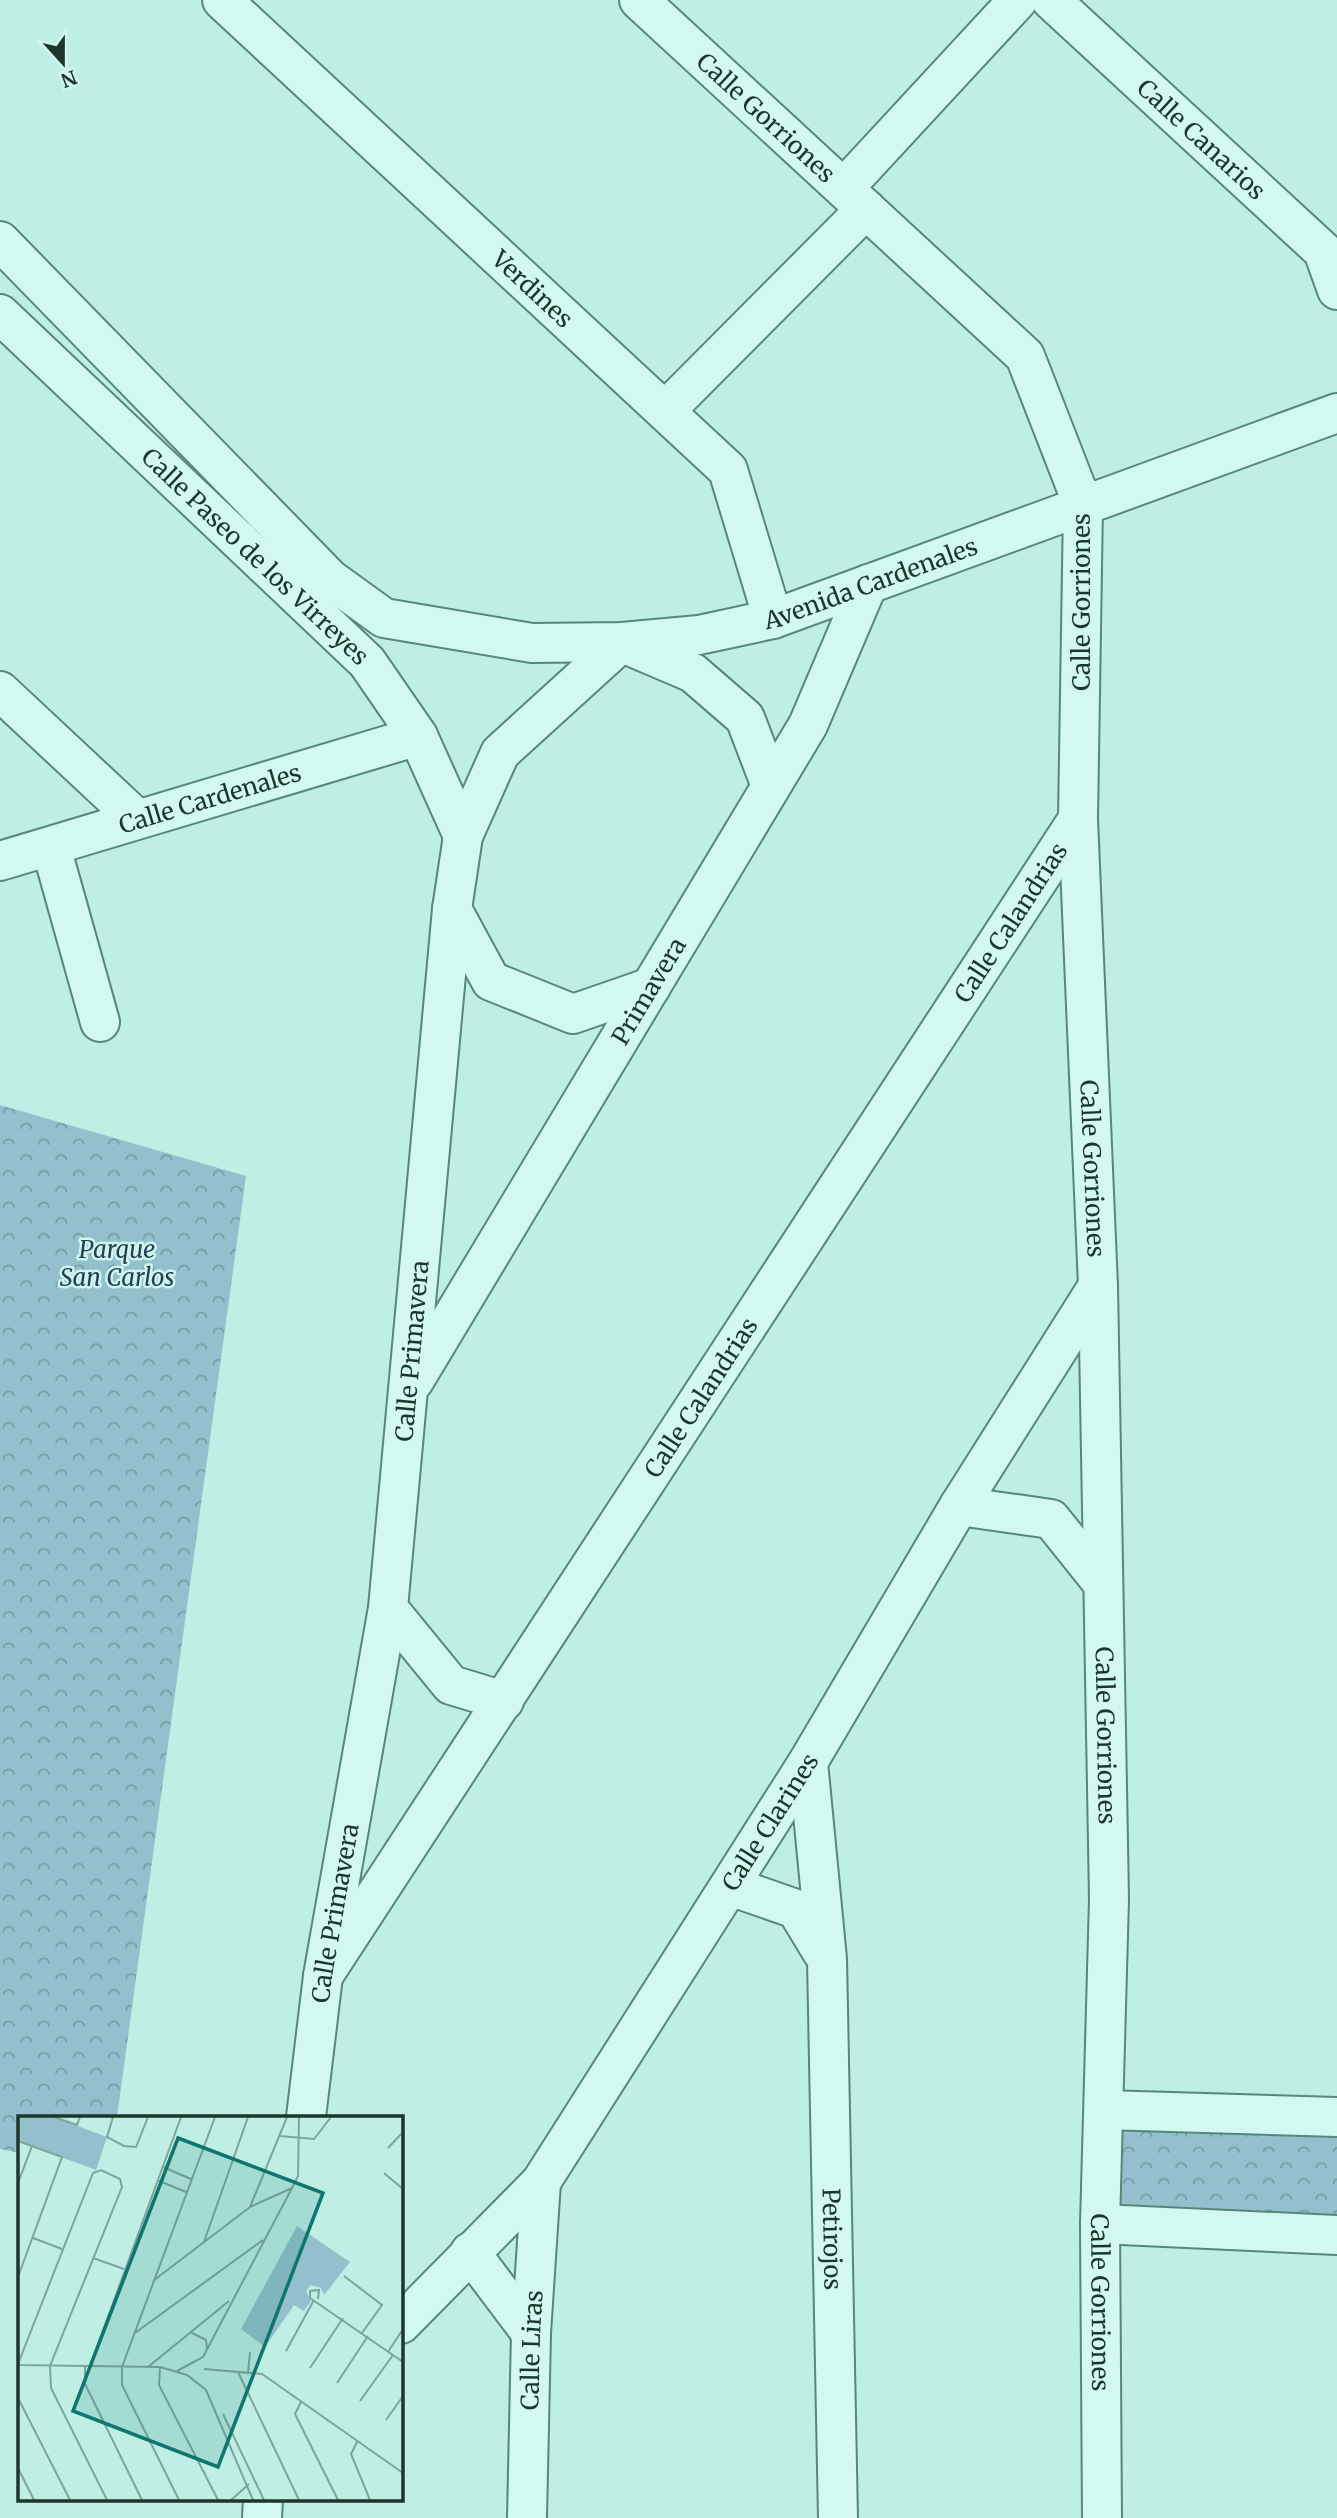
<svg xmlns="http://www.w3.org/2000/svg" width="1337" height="2518" font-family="Merriweather,serif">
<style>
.park{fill:url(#park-crowns)}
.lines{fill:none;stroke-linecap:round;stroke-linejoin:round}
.pedestrian-casing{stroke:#578776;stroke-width:42}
.minor-casing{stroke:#578776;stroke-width:42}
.tertiary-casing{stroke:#578776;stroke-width:42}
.pedestrian{stroke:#d2f9f1;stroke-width:38}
.minor{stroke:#d2f9f1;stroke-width:38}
.tertiary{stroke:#d2f9f1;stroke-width:38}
.labels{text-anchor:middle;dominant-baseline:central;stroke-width:5;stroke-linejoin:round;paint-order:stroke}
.street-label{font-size:24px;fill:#1c362b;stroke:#cff6ee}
.park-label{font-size:24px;font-style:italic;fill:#224253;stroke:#cff6ee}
.inset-road{fill:none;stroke:#7ea49b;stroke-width:2}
.view{fill:#0f766e;fill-opacity:0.15;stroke:#0f766e;stroke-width:3.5}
.inset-edge{fill:none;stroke:#1c362b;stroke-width:3.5}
</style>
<defs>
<pattern id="park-crowns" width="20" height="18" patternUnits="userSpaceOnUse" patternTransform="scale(1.75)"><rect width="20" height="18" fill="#93c0cc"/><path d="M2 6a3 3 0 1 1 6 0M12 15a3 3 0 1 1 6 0" fill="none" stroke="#779da6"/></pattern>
</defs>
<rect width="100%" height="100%" fill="#bfeee5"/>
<g class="park">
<path d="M0,1105L246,1176L117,2117H19V2153L0,2149Z"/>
<path d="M1104,2110L1337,2117V2235L1100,2224Z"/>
</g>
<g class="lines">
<defs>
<g id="pedestrian">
<path d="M844,188L1018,0"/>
<path d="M665,411L866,209"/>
</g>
<g id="minor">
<path id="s1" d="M222,0L728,470L773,619"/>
<path id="s2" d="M639,0L1025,356L1083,505L1078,819L1098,1286L1109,1899L1100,2224L1102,2518"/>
<path id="s3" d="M1051,0L1323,251L1337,290"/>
<path d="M0,691L137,819"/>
<path d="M51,847L100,1022"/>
<path id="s4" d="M0,861L418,736"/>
<path d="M959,1506L1051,1519L1103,1584"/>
<path d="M388,1608L451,1685L504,1701"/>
<path id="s5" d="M808,1762L827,1959L838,2518"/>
<path d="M730,1886L796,1909L822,1952"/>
<path id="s6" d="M323,1976L1078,819"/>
<path d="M1104,2110L1337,2117"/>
<path d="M1100,2224L1337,2235"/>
<path d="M470,2252L531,2333"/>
<path id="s7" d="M401,2324L541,2182L808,1762L959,1506L1098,1286"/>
<path id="s8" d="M527,2518L531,2333L541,2182"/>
</g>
<g id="tertiary">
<path id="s9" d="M0,241L330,579L384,618L532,643L622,642L699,635L773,619L1337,413"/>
<path id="s10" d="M0,314L367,662L418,736L463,836"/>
<path d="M625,644L693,673L745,718L771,786"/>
<path d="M452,909L491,981L573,1014L651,987"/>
<path id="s11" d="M414,1381L808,725L868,584"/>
<path id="s12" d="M306,2117L323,1976L388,1608L452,909L463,836L500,753L622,642"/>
<path d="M262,2518L263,2499"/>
</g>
</defs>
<use href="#pedestrian" class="pedestrian-casing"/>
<use href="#minor" class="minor-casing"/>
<use href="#tertiary" class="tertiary-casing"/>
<use href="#pedestrian" class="pedestrian"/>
<use href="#minor" class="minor"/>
<use href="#tertiary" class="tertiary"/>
</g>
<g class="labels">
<g class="street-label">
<text stroke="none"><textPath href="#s2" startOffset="173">Calle Gorriones</textPath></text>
<text stroke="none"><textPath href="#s3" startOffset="205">Calle Canarios</textPath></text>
<text stroke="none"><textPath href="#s1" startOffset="424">Verdines</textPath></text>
<text stroke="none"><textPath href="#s10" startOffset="352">Calle Paseo de los Virreyes</textPath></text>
<text stroke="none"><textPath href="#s9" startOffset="1036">Avenida Cardenales</textPath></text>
<text transform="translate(1081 602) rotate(-90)">Calle Gorriones</text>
<text stroke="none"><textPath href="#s4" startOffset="219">Calle Cardenales</textPath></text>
<text stroke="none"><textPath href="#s6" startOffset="1258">Calle Calandrias</textPath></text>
<text stroke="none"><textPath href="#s11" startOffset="455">Primavera</textPath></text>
<text stroke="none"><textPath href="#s2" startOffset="1349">Calle Gorriones</textPath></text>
<text stroke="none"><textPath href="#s12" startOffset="774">Calle Primavera</textPath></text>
<text stroke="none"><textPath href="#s6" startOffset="691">Calle Calandrias</textPath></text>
<text stroke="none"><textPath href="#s2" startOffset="1916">Calle Gorriones</textPath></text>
<text stroke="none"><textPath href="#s7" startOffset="626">Calle Clarines</textPath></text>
<text stroke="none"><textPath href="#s12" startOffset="206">Calle Primavera</textPath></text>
<text stroke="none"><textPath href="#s5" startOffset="478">Petirojos</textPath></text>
<text stroke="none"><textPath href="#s2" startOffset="2483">Calle Gorriones</textPath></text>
<text stroke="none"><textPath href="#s8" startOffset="168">Calle Liras</textPath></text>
</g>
<g class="park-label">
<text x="117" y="1249">Parque<tspan x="117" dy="28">San Carlos</tspan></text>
</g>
</g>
<g transform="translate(18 2116)">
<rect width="385" height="385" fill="#bfeee5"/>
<path d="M0,1H35L89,21L78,54L0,25ZM279,110L332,146L306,179L303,172L293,169L288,175L293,185L286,195L276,189L247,231L223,213Z" fill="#93c0cc"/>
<path class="inset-road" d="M36,1L59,9L62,1M95,1L89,21L106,30L118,31L130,1M262,20L296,23L313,1M0,25L44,41L0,161M370,32L385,16M145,51L173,63M366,57L385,73M139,64L168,76M0,67L14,30M232,91L269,1M15,122L44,133M186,126L230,1M75,142L106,153M326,160L364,189L344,217M135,165L232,91L274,72M300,183L301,174L292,175V182L385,246M172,216L188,224L189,233M117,217L245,124M268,235L296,184M370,236L385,213M0,248L75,57L83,54L102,63L104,71L32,250L33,272L89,384M0,249L142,251L169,259L188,274L235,384M67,250V268L124,384M72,250L163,1M130,251L211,185M142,251L141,269L200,384M292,252L325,202M186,253L244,258L385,357M159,255L185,241L274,72L280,60L281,1M220,256L281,384M230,257L232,236M319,267L350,220M0,282L52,384M342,285L375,239M283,286L277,298L320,384M205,298L246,384M368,304L385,280M339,326L333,338L352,384M0,352L16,384M161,384L104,269V251L197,1M213,384L231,368"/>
<path class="view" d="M160,22L305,77L200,351L55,295Z"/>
<rect width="385" height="385" class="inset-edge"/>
</g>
<g transform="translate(63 63) rotate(159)" stroke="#cff6ee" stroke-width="5" paint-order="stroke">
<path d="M0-5L12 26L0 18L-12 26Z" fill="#1c362b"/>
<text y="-10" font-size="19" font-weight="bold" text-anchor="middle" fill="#1c362b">N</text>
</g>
</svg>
